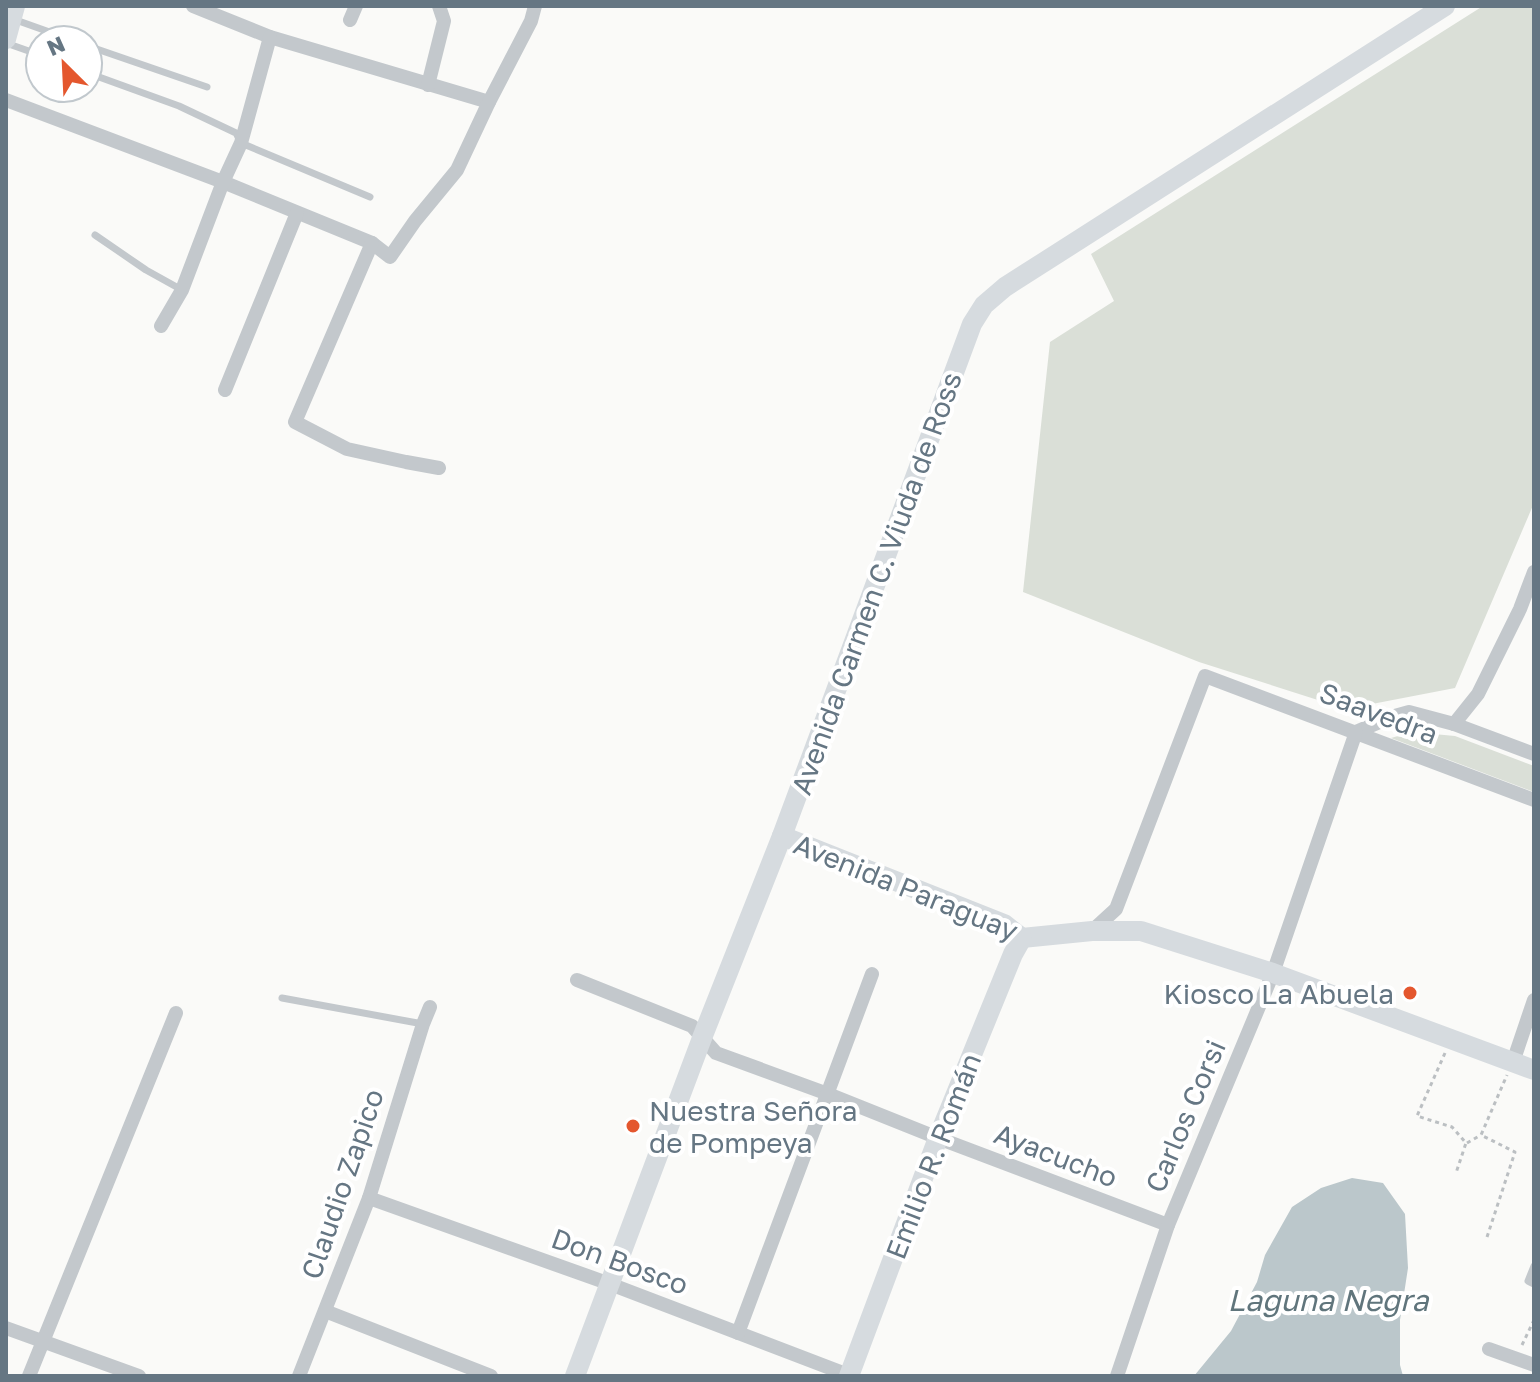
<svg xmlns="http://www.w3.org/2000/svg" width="1540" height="1382" font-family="'Golos Text',sans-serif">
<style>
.green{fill:#dadfd7}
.water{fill:#bbc7cb}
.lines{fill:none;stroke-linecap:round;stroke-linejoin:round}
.path{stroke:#bbbfc2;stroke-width:3;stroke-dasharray:4 4;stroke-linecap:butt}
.lane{stroke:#c3c8cc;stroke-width:7}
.street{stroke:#c3c8cc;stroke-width:14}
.secondary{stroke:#d6dbdf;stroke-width:20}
.poi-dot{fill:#e4572e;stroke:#fff;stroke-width:3}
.labels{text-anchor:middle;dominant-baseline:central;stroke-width:8;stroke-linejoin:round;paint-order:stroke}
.street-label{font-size:28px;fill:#657683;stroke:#fff}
.poi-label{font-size:28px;fill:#657683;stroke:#fff;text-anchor:end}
.water-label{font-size:30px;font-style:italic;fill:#60757c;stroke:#fff}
</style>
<rect width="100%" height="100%" fill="#fafaf8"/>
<g class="green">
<path d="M1483,6H1534V503L1455,688L1346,709L1199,662L1023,592L1050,342L1114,301L1091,254Z"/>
<path d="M1412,732L1455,736L1534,766V792L1391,738Z"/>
</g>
<path class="water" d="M1352,1178L1383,1183L1405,1214L1408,1268L1400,1320V1365L1403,1376H1194L1231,1331L1257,1282L1265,1255L1292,1207L1321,1188Z"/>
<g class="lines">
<g class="path">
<path d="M1445,1053L1417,1116L1452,1127L1466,1143L1456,1173"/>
<path d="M1467,1143L1481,1135"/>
<path d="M1487,1237L1515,1152L1481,1135L1507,1075"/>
<path d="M1522,1345L1534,1320"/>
</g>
<g class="lane">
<path d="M13,19L72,40"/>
<path d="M6,43L40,55"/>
<path d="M88,46L207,87"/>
<path d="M88,73L179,106L236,133L241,143L370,197"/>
<path d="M95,235L146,270L182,290"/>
<path d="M282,998L423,1024"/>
<path d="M1534,1266L1528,1281L1534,1284"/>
</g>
<g class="street">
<path d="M193,6L270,37L489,102"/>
<path d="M350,20L356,6"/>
<path d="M428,85L444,21L439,6"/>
<path d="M6,100L223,182L372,243L390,257L415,221L457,170L489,102L531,21L535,6"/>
<path d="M372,243L295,422L347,449L406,462L439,468"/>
<path d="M161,326L182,290L223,182L241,143L270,37"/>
<path d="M225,390L297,213"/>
<path d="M1454,724L1478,694L1520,609L1534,572"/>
<path d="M1356,732L1391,717L1409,712L1454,724L1534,754"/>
<path d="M1092,931L1116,909L1205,676L1534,800"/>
<path d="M577,980L692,1026L716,1053L828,1094L938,1138L1168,1225"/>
<path d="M1513,1062L1534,1000"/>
<path d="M369,1198L610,1284L851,1376"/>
<path d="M325,1311L491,1376"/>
<path d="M6,1328L139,1376"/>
<path d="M738,1333L872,974"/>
<path d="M1489,1349L1534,1365"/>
<path d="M29,1376L176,1013"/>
<path d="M299,1376L369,1198L423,1024L430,1007"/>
<path d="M1117,1376L1168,1225L1273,973L1356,732"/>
</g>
<g class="secondary">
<path d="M6,39L15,6"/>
<path d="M782,836L1004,924L1022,938L1092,931H1141L1273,973L1534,1070"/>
<path d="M575,1376L702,1038L782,836L972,324L984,305L1005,287L1445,6"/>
<path d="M849,1376L938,1138L1013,954L1022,938"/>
</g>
</g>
<g class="poi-dot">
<circle cx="1410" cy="993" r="8"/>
<circle cx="633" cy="1126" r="8"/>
</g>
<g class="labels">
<g class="street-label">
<text transform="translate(876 583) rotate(-70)">Avenida Carmen C. Viuda de Ross</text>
<text transform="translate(1379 713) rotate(21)">Saavedra</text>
<text transform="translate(906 887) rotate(22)">Avenida Paraguay</text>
<text transform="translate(1185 1116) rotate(-67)">Carlos Corsi</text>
<text transform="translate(1056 1155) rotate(21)">Ayacucho</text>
<text transform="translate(933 1156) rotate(-69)">Emilio R. Román</text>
<text transform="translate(342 1184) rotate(-71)">Claudio Zapico</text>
<text transform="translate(620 1261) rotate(20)">Don Bosco</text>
</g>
<g class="poi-label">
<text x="1394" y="993">Kiosco La Abuela</text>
<text x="649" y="1110" text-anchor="start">Nuestra Señora<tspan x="649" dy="32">de Pompeya</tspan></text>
</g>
<g class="water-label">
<text x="1328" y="1300">Laguna Negra</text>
</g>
</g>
<rect width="1540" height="1382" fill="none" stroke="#657683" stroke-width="16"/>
<g transform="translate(64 64) rotate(336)"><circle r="38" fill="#ffffff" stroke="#c1c8cd" stroke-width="2"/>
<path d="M0-6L14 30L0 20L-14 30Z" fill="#e4572e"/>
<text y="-12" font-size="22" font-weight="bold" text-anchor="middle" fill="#657683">N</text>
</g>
</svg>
